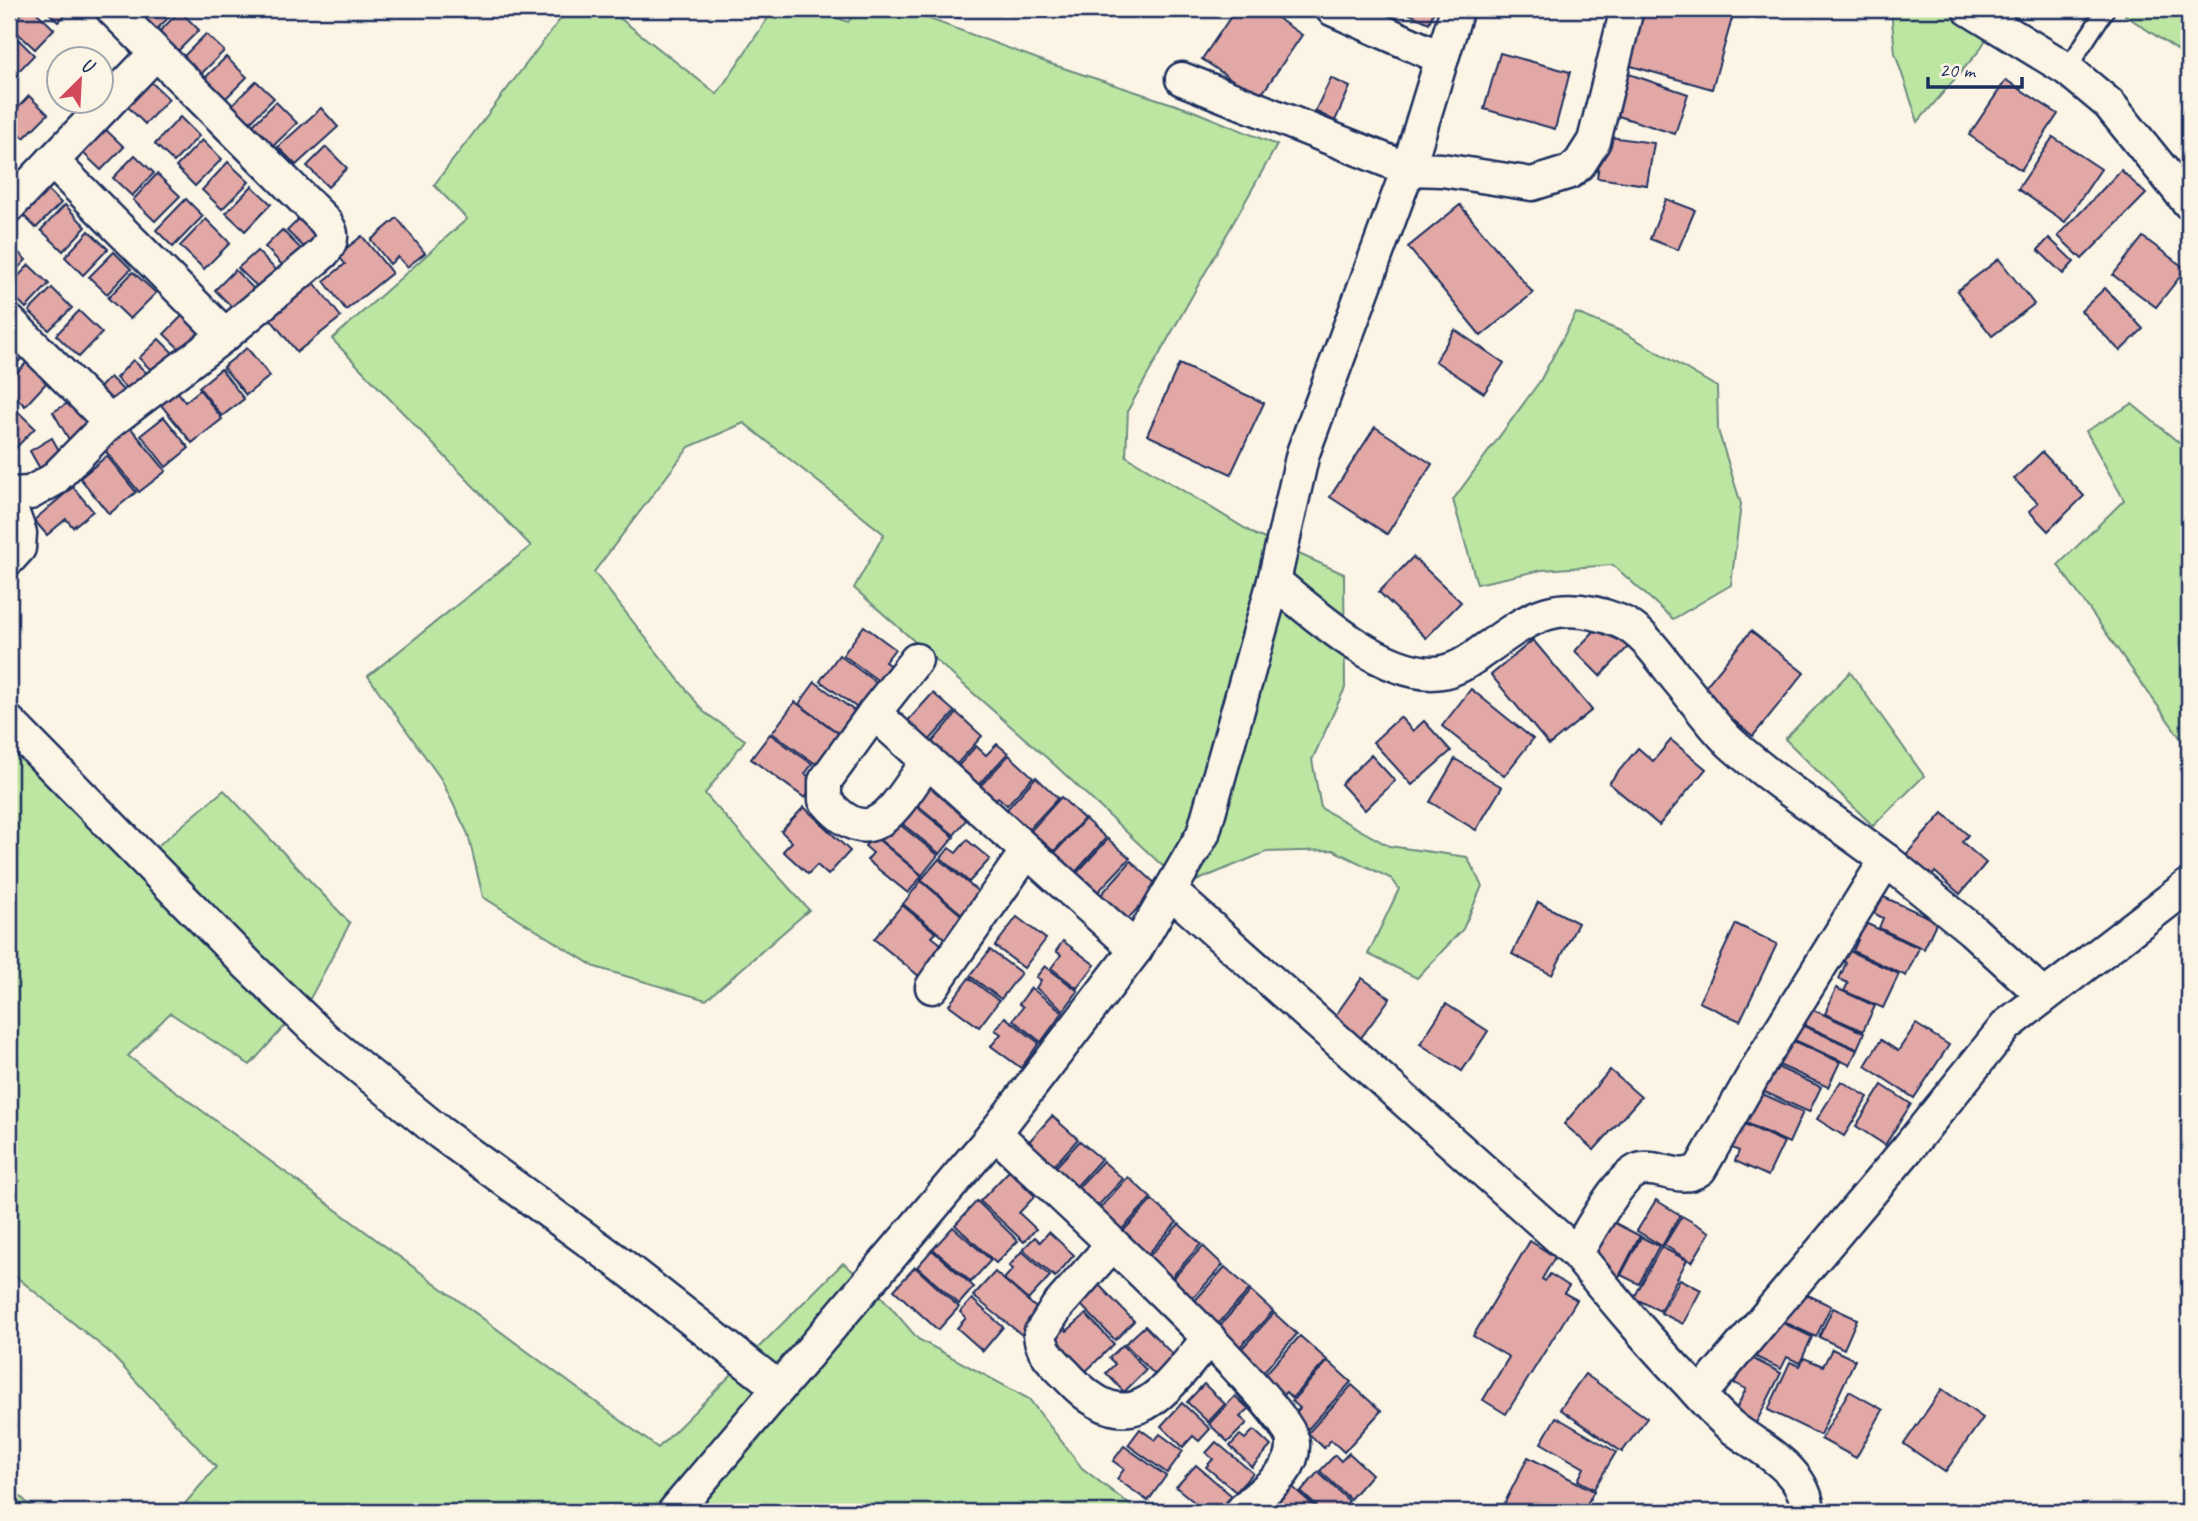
<svg xmlns="http://www.w3.org/2000/svg" width="2198" height="1521" font-family="Caveat,sans-serif">
<style>
.green{fill:#bce6a2;stroke:#6c8a80;stroke-width:2}
.building{fill:#e2a8a5;stroke:#1b2f5e;stroke-width:2}
.lines{fill:none;stroke-linecap:round;stroke-linejoin:round}
.lane-casing{stroke:#1b2f5e;stroke-width:21}
.street-casing{stroke:#1b2f5e;stroke-width:37}
.lane{stroke:#fcf5e5;stroke-width:16}
.street{stroke:#fcf5e5;stroke-width:32}
</style>
<rect width="100%" height="100%" fill="#fcf5e5"/>
<filter id="ink" filterUnits="userSpaceOnUse"><feTurbulence type="fractalNoise" baseFrequency=".0143" numOctaves="2"/><feDisplacementMap in="SourceGraphic" scale="14" xChannelSelector="R" yChannelSelector="G"/><feConvolveMatrix kernelMatrix="1 2 1 2 8 2 1 2 1" color-interpolation-filters="sRGB"/></filter>
<g filter="url(#ink)">
<g class="green">
<path d="M568,9H608L717,94L774,9H816L848,22L858,9H903L1051,64L1191,110L1277,145L1128,410L1126,456L1256,535L1344,574L1345,688L1312,760L1321,808L1389,846L1467,857L1482,886L1463,929L1417,978L1368,954L1399,889L1392,879L1333,850L1266,852L1184,886L1056,766L854,588L884,534L744,423L689,447L594,572L704,712L745,740L705,794L809,910L706,1000L595,967L483,897L468,834L441,779L368,676L531,546L332,339L467,219L434,185Z"/>
<path d="M1891,9H2004L1979,51L1918,122L1895,53Z"/>
<path d="M2130,9H2189V58L2125,15Z"/>
<path d="M1576,313L1623,332L1717,387L1718,430L1741,504L1731,585L1673,619L1613,565L1542,570L1477,584L1453,500L1540,381Z"/>
<path d="M2132,404L2189,451V750L2058,565L2124,500L2086,431Z"/>
<path d="M1850,672L1924,776L1873,826L1785,739Z"/>
<path d="M14,704L56,753L153,850L224,790L350,923L311,997L250,1065L170,1013L128,1056L658,1448L843,1263L875,1289L918,1339L1029,1399L1082,1468L1139,1512H178L216,1467L108,1351L9,1271V1194L20,1181L9,1173V708Z"/>
<path d="M9,1486L37,1512H9Z"/>
</g>
<g class="building">
<path d="M26,9H33L54,29L35,49L10,26Z"/>
<path d="M45,9H71L58,22Z"/>
<path d="M131,9H177L155,31Z"/>
<path d="M945,9H965L959,18Z"/>
<path d="M1236,9H1264L1302,35L1259,98L1202,59Z"/>
<path d="M1399,9H1435L1429,23Z"/>
<path d="M1640,9H1710L1733,15L1712,89L1624,64Z"/>
<path d="M180,11L199,30L175,54L156,35Z"/>
<path d="M9,30L34,55L15,75L9,70Z"/>
<path d="M206,34L224,51L199,76L181,59Z"/>
<path d="M71,47L83,60H60V83L48,72Z"/>
<path d="M1500,53L1570,72L1555,129L1484,109Z"/>
<path d="M226,57L247,77L224,100L203,80Z"/>
<path d="M1623,72L1688,94L1675,134L1609,113Z"/>
<path d="M1331,78L1350,87L1335,121L1315,111Z"/>
<path d="M149,80L169,99L145,124L126,105Z"/>
<path d="M2006,80L2058,114L2021,170L1969,135Z"/>
<path d="M256,81L274,98L248,124L231,106Z"/>
<path d="M29,96L48,114L24,138L9,124V117Z"/>
<path d="M276,102L297,123L271,148L250,128Z"/>
<path d="M321,108L338,127L296,165L278,147Z"/>
<path d="M180,117L199,136L174,162L155,144Z"/>
<path d="M104,128L124,147L101,170L82,152Z"/>
<path d="M1603,136L1654,143L1647,185L1597,178Z"/>
<path d="M2053,137L2101,169L2065,222L2018,189Z"/>
<path d="M202,140L222,159L195,186L176,167Z"/>
<path d="M326,147L347,168L328,187L307,166Z"/>
<path d="M135,155L154,173L132,196L113,178Z"/>
<path d="M228,162L249,182L222,209L202,190Z"/>
<path d="M2121,170L2146,194L2082,259L2058,236Z"/>
<path d="M157,174L180,196L155,221L133,200Z"/>
<path d="M42,184L61,203L36,228L17,209Z"/>
<path d="M252,186L271,204L245,231L226,213Z"/>
<path d="M186,199L203,216L173,247L156,230Z"/>
<path d="M1666,199L1695,210L1678,250L1650,239Z"/>
<path d="M65,205L86,227L63,251L41,230Z"/>
<path d="M1460,205L1533,293L1481,336L1408,247Z"/>
<path d="M305,213L327,235L309,252L287,231Z"/>
<path d="M397,218L425,253L407,267L398,257L390,264L371,240Z"/>
<path d="M206,219L230,243L204,269L180,246Z"/>
<path d="M282,230L310,258L293,276L265,247Z"/>
<path d="M89,231L108,249L83,275L65,257Z"/>
<path d="M362,236L392,273L346,310L324,281L345,264L338,255Z"/>
<path d="M2143,237L2186,269L2156,307L2113,275Z"/>
<path d="M2049,238L2074,262L2063,274L2038,250Z"/>
<path d="M9,243L26,260L9,277Z"/>
<path d="M257,251L283,277L266,295L238,268Z"/>
<path d="M114,252L131,269L107,294L89,277Z"/>
<path d="M1999,259L2034,304L1992,336L1957,291Z"/>
<path d="M29,265L49,284L26,308L9,291V286Z"/>
<path d="M235,270L261,296L241,316L215,290Z"/>
<path d="M133,272L156,293L130,319L108,298Z"/>
<path d="M313,281L341,317L297,352L268,316Z"/>
<path d="M52,288L72,308L49,330L29,311Z"/>
<path d="M2105,288L2143,329L2120,351L2081,311Z"/>
<path d="M79,311L102,333L79,357L56,335Z"/>
<path d="M184,314L208,337L188,357L164,334Z"/>
<path d="M1455,330L1504,363L1484,393L1435,361Z"/>
<path d="M159,339L180,360L161,380L139,358Z"/>
<path d="M9,342L24,356L9,372Z"/>
<path d="M247,348L270,376L246,395L223,367Z"/>
<path d="M133,360L153,379L135,397L116,378Z"/>
<path d="M28,361L49,380L25,406L9,390V381Z"/>
<path d="M1179,364L1264,403L1231,474L1147,435Z"/>
<path d="M221,369L244,399L222,416L199,387Z"/>
<path d="M110,377L130,397L110,416L91,397Z"/>
<path d="M200,390L222,419L192,443L161,405L178,392L185,402Z"/>
<path d="M75,399L93,431L71,443L53,412Z"/>
<path d="M9,403L35,428L9,455Z"/>
<path d="M164,417L189,448L166,467L141,435Z"/>
<path d="M130,427L166,471L139,492L103,448Z"/>
<path d="M1375,427L1432,464L1387,534L1330,497Z"/>
<path d="M52,438L65,461L43,474L30,451Z"/>
<path d="M2042,452L2084,496L2048,531L2029,511L2038,503L2014,479Z"/>
<path d="M107,456L136,492L109,514L80,478Z"/>
<path d="M73,487L93,511L73,527L66,519L47,535L34,520Z"/>
<path d="M1413,557L1461,602L1426,638L1379,592Z"/>
<path d="M1604,621L1629,646L1600,676L1575,651Z"/>
<path d="M864,626L895,649L885,662L898,671L887,687L843,655Z"/>
<path d="M1751,631L1804,673L1753,736L1700,693Z"/>
<path d="M1533,640L1592,710L1549,745L1491,675Z"/>
<path d="M839,655L882,687L863,712L820,681Z"/>
<path d="M815,682L860,715L844,737L799,704Z"/>
<path d="M1471,689L1533,739L1504,776L1442,726Z"/>
<path d="M933,693L955,712L927,743L905,724Z"/>
<path d="M795,702L845,738L823,769L772,733Z"/>
<path d="M957,713L982,736L947,775L927,748Z"/>
<path d="M1400,717L1413,731L1424,721L1451,751L1412,785L1373,742Z"/>
<path d="M770,734L812,764L805,774L817,782L805,798L751,759Z"/>
<path d="M1671,740L1706,769L1659,825L1609,783L1638,748L1653,761Z"/>
<path d="M997,744L1008,753L972,792L951,774L976,746L986,755Z"/>
<path d="M1009,755L1033,777L1007,805L998,797L986,809L971,796Z"/>
<path d="M1371,755L1395,781L1365,810L1341,784Z"/>
<path d="M1455,759L1502,787L1476,830L1430,802Z"/>
<path d="M920,776L969,816L954,835L905,795Z"/>
<path d="M1036,777L1058,798L1020,839L998,819Z"/>
<path d="M904,797L954,837L940,854L890,814Z"/>
<path d="M1061,797L1084,819L1044,862L1026,836Z"/>
<path d="M804,807L850,851L828,875L817,865L808,874L783,851L792,842L781,831Z"/>
<path d="M1943,813L1968,835L1962,842L1986,863L1960,894L1935,872L1928,882L1902,859Z"/>
<path d="M889,816L938,855L922,875L874,835Z"/>
<path d="M1085,819L1106,838L1071,877L1050,858Z"/>
<path d="M874,836L922,876L908,893L867,860L873,853L865,846Z"/>
<path d="M1108,839L1130,858L1096,894L1075,875Z"/>
<path d="M967,840L990,859L969,882L941,858L949,848L956,853Z"/>
<path d="M939,859L981,894L963,915L921,880Z"/>
<path d="M1131,861L1158,886L1126,921L1099,897Z"/>
<path d="M921,881L966,919L948,941L903,904Z"/>
<path d="M1877,894L1937,921L1924,949L1879,928L1883,918L1870,911Z"/>
<path d="M1538,902L1578,923L1552,975L1512,954Z"/>
<path d="M902,905L936,933L932,937L950,951L925,981L874,939Z"/>
<path d="M1017,917L1046,939L1024,968L995,946Z"/>
<path d="M1861,921L1919,948L1906,976L1853,951L1858,940L1853,938Z"/>
<path d="M1736,924L1777,944L1740,1021L1699,1002Z"/>
<path d="M1063,941L1095,965L1077,988L1051,968L1061,955L1056,951Z"/>
<path d="M1843,948L1899,974L1883,1008L1844,991L1848,983L1839,979L1846,963L1838,959Z"/>
<path d="M990,950L1021,973L1001,999L970,976Z"/>
<path d="M1045,966L1078,991L1064,1010L1036,988L1041,980L1036,977Z"/>
<path d="M969,978L999,1001L979,1027L949,1005Z"/>
<path d="M1362,978L1390,998L1355,1046L1328,1026Z"/>
<path d="M1031,988L1063,1012L1041,1042L1013,1020L1023,1007L1019,1004Z"/>
<path d="M1836,988L1875,1006L1863,1031L1825,1014Z"/>
<path d="M1446,1004L1488,1031L1462,1071L1420,1044Z"/>
<path d="M1807,1007L1864,1033L1857,1049L1800,1023Z"/>
<path d="M1005,1017L1039,1043L1021,1068L991,1046L1001,1034L995,1030Z"/>
<path d="M1797,1023L1857,1050L1850,1065L1790,1038Z"/>
<path d="M1916,1024L1949,1045L1914,1098L1865,1066L1881,1040L1898,1051Z"/>
<path d="M1789,1039L1840,1062L1828,1087L1772,1062Z"/>
<path d="M1777,1067L1821,1087L1809,1112L1756,1088L1763,1071L1773,1075Z"/>
<path d="M1610,1070L1641,1097L1594,1150L1564,1124Z"/>
<path d="M1841,1081L1868,1097L1844,1136L1817,1119Z"/>
<path d="M1882,1085L1911,1104L1885,1145L1856,1126Z"/>
<path d="M1751,1089L1803,1112L1789,1143L1738,1119Z"/>
<path d="M1052,1116L1078,1139L1051,1169L1025,1146Z"/>
<path d="M1736,1120L1784,1142L1768,1176L1735,1161L1739,1151L1719,1142Z"/>
<path d="M1080,1141L1101,1159L1074,1189L1053,1170Z"/>
<path d="M1103,1161L1123,1179L1094,1210L1074,1192Z"/>
<path d="M1009,1171L1035,1196L1019,1213L1036,1229L1024,1242L980,1201Z"/>
<path d="M1128,1177L1151,1198L1112,1240L1090,1219Z"/>
<path d="M1152,1200L1177,1222L1148,1254L1138,1245L1129,1254L1114,1241Z"/>
<path d="M1656,1200L1680,1215L1662,1246L1637,1231Z"/>
<path d="M977,1201L1018,1241L996,1263L955,1225Z"/>
<path d="M1682,1216L1710,1232L1692,1262L1664,1245Z"/>
<path d="M1613,1222L1640,1236L1614,1286L1591,1262Z"/>
<path d="M1179,1224L1201,1244L1162,1288L1139,1267Z"/>
<path d="M953,1227L991,1260L971,1282L933,1249Z"/>
<path d="M1049,1232L1074,1255L1055,1277L1023,1249L1035,1237L1040,1242Z"/>
<path d="M1641,1237L1659,1246L1639,1284L1621,1275Z"/>
<path d="M1530,1241L1555,1257L1542,1279L1545,1281L1550,1274L1569,1286L1564,1293L1577,1300L1506,1414L1483,1400L1509,1357L1473,1336Z"/>
<path d="M1203,1246L1223,1265L1185,1307L1164,1288Z"/>
<path d="M1661,1247L1687,1260L1660,1311L1634,1298Z"/>
<path d="M932,1250L974,1287L959,1304L917,1267Z"/>
<path d="M1022,1251L1050,1276L1028,1300L1004,1279L1013,1269L1009,1266Z"/>
<path d="M915,1267L959,1307L938,1330L894,1290Z"/>
<path d="M1225,1267L1250,1289L1215,1327L1191,1305Z"/>
<path d="M995,1272L1042,1313L1022,1335L973,1296Z"/>
<path d="M1680,1279L1701,1290L1683,1324L1661,1313Z"/>
<path d="M1098,1284L1134,1321L1115,1340L1078,1302Z"/>
<path d="M1793,1288L1831,1306L1816,1337L1778,1319Z"/>
<path d="M1251,1291L1273,1311L1238,1349L1216,1330Z"/>
<path d="M972,1299L1003,1327L983,1351L957,1328L966,1318L960,1312Z"/>
<path d="M1833,1308L1857,1319L1844,1349L1819,1337Z"/>
<path d="M1274,1313L1297,1334L1258,1378L1235,1356Z"/>
<path d="M1086,1314L1114,1344L1083,1374L1046,1336L1060,1323L1067,1331Z"/>
<path d="M1775,1319L1812,1337L1800,1363L1787,1357L1781,1369L1756,1357Z"/>
<path d="M1145,1326L1177,1359L1158,1378L1125,1344Z"/>
<path d="M1300,1336L1327,1360L1292,1398L1286,1392L1280,1398L1260,1380Z"/>
<path d="M1123,1345L1146,1370L1124,1392L1106,1373L1115,1364L1109,1358Z"/>
<path d="M1832,1349L1855,1360L1820,1435L1768,1410L1790,1362L1800,1366L1804,1358L1823,1366Z"/>
<path d="M1748,1356L1781,1373L1754,1427L1732,1417L1746,1389L1734,1383Z"/>
<path d="M1328,1361L1351,1382L1308,1429L1293,1416L1300,1408L1292,1401Z"/>
<path d="M1585,1374L1647,1418L1622,1452L1560,1409Z"/>
<path d="M1204,1384L1225,1404L1208,1422L1187,1402Z"/>
<path d="M1352,1385L1381,1411L1344,1452L1331,1440L1324,1448L1308,1433Z"/>
<path d="M1942,1389L1983,1418L1945,1472L1904,1444Z"/>
<path d="M1849,1391L1883,1410L1856,1458L1821,1439Z"/>
<path d="M1235,1396L1249,1409L1240,1417L1247,1423L1228,1442L1209,1424Z"/>
<path d="M1182,1403L1210,1429L1199,1441L1193,1436L1183,1447L1161,1426Z"/>
<path d="M1556,1417L1616,1452L1594,1489L1578,1480L1584,1468L1541,1443Z"/>
<path d="M1140,1429L1155,1440L1160,1434L1183,1451L1167,1473L1128,1445Z"/>
<path d="M1254,1430L1271,1446L1252,1467L1230,1446L1240,1435L1245,1439Z"/>
<path d="M1216,1442L1253,1473L1236,1492L1206,1467L1213,1459L1206,1453Z"/>
<path d="M1124,1446L1166,1476L1148,1501L1117,1479L1124,1469L1113,1461Z"/>
<path d="M1349,1453L1372,1474L1350,1499L1320,1471L1335,1455L1341,1461Z"/>
<path d="M1528,1457L1594,1491L1583,1512H1556L1548,1508L1546,1512H1519L1504,1504Z"/>
<path d="M1196,1465L1232,1496L1217,1512H1206L1176,1487Z"/>
<path d="M1318,1472L1349,1501L1339,1512H1323L1301,1492Z"/>
<path d="M1288,1483L1321,1512H1269L1265,1509Z"/>
</g>
<g class="lines">
<defs>
<path id="lane" d="M2067,69L2106,9"/>
<g id="street">
<path d="M1332,9L1442,58"/>
<path d="M1969,9L2067,69L2109,104L2189,203"/>
<path d="M1182,79L1408,169L1442,170L1532,184L1570,172L1580,163L1594,141L1627,9"/>
<path d="M52,161L225,335"/>
<path d="M9,206L155,54"/>
<path d="M9,321L110,422"/>
<path d="M9,494L30,493L53,480L110,422L225,335L323,253C334,240 334,232 323,219L112,9"/>
<path d="M9,503L20,533L19,548L9,559"/>
<path d="M1274,581C1314,614 1377,672 1432,673C1450,673 1466,664 1480,653C1531,617 1555,596 1619,621C1644,631 1662,660 1678,680C1696,701 1713,727 1733,745C1779,786 1836,822 1886,860"/>
<path d="M874,713L916,660"/>
<path d="M9,722L249,966L325,1039L439,1132L622,1265L779,1388"/>
<path d="M928,761C897,802 874,859 825,800V781L874,713L1136,949"/>
<path d="M1170,891L1576,1253C1589,1234 1620,1172 1642,1169C1662,1166 1681,1183 1700,1169L1765,1055L1886,860L1972,930L2044,996"/>
<path d="M932,987L1027,851"/>
<path d="M995,1133C1038,1174 1291,1405 1293,1443C1295,1475 1258,1492 1241,1512"/>
<path d="M1112,1245L1057,1307L1040,1334C1041,1353 1057,1365 1069,1378C1133,1447 1165,1389 1209,1338"/>
<path d="M1576,1253C1612,1297 1648,1341 1688,1382C1702,1398 1717,1415 1733,1428C1762,1450 1806,1470 1808,1512"/>
<path d="M1700,1395L1908,1148L2007,1025L2189,885"/>
<path d="M674,1512L995,1133L1136,949L1203,834L1274,581L1303,453L1408,169L1457,9"/>
</g>
</defs>
<use href="#lane" class="lane-casing"/>
<use href="#street" class="street-casing"/>
<use href="#lane" class="lane"/>
<use href="#street" class="street"/>
</g>
</g>
<rect width="2198" height="1521" fill="none" stroke="#fcf5e5" stroke-width="35"/>
<rect x="18" y="18" width="2163" height="1486" fill="none" stroke="#1b2f5e" stroke-width="2.5" filter="url(#ink)"/>
<g transform="translate(80 80) rotate(24)"><circle r="33" fill="#fcf5e5" stroke="#a2a6af" stroke-width="2"/>
<path d="M0-5L12 26L0 18L-12 26Z" fill="#d1495b"/>
<text y="-10" font-size="19" font-weight="bold" text-anchor="middle" fill="#1b2f5e">U</text>
</g>
<path d="M1928 77v10h94v-10" fill="none" stroke="#1b2f5e" stroke-width="3.5"/>
<text x="1939" y="77" font-size="21" fill="#1b2f5e" stroke="#fcf5e5" stroke-width="5" paint-order="stroke">20 m</text>
</svg>
